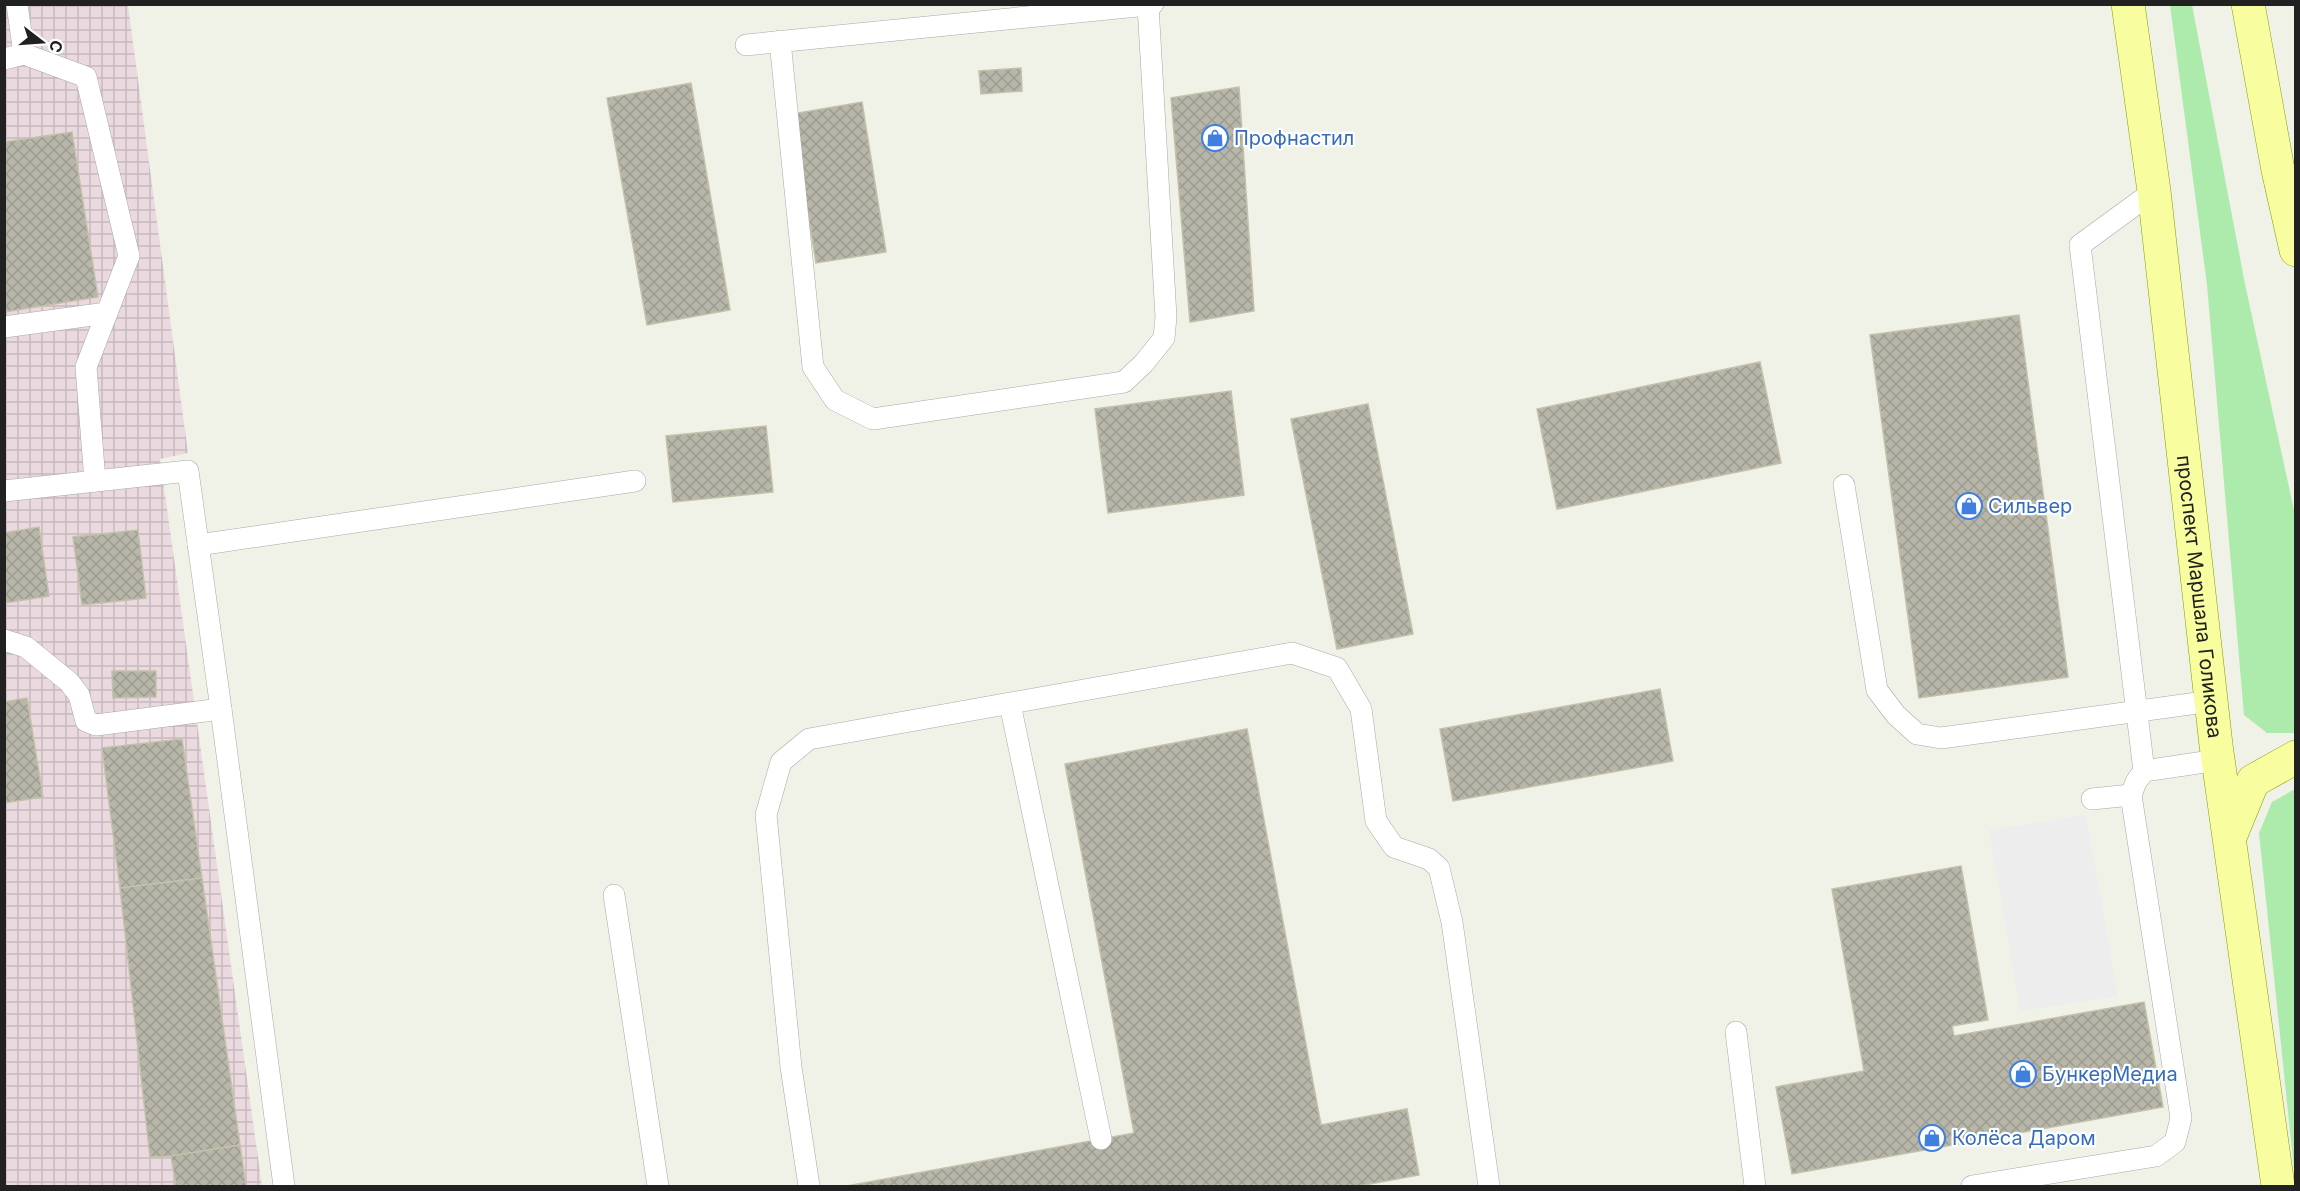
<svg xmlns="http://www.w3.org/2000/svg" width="2300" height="1191" font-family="Inter,sans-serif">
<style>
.industrial{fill:url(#industrial-grid)}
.grass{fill:#adebad}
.parking{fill:#ededed}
.building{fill:url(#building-cross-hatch);stroke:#c3c1a9;stroke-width:1.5}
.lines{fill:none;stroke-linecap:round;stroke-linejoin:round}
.service-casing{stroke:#a8a8a8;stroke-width:22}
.primary-casing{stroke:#859d00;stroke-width:34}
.service{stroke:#fff;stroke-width:21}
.primary{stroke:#f8fda0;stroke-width:33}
.labels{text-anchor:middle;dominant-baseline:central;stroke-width:4.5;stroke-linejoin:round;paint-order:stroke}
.shop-label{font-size:20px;fill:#366cbe;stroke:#fff;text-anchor:start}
.street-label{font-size:20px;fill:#212121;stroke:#fff}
</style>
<defs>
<pattern id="industrial-grid" width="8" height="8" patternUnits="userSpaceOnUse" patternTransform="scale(1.5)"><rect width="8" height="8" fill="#ead9df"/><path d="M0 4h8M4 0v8" fill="none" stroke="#c8babf"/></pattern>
<pattern id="building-cross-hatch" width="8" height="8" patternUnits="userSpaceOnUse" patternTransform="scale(1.5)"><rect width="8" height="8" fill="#b7b6a9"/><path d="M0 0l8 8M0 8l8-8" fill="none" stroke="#9d9c91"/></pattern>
</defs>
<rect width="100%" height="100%" fill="#f0f1e7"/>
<path class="industrial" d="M5,5H128L188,453L160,459L262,1186H5Z"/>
<g class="grass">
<path d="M2170,5H2192L2245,284L2295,515L2296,732L2293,733H2267L2244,715L2207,285Z"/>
<path d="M2295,789V1179L2259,833L2272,802Z"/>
</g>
<path class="parking" d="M2086,815L2118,996L2020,1011L1989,830Z"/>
<g class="building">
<path d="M1021,68L1022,91L981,94L979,71Z"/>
<path d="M691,83L730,310L647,325L607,98Z"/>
<path d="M1239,87L1254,311L1190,322L1171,98Z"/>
<path d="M862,102L886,252L816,263L792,114Z"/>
<path d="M72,132L98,297L4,312V142Z"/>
<path d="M2019,315L2068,677L1919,698L1870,335Z"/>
<path d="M1760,362L1781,463L1557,509L1537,409Z"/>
<path d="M1231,391L1244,495L1108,513L1095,409Z"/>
<path d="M1368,404L1413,634L1337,649L1291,419Z"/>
<path d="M766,426L773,492L673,502L666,436Z"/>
<path d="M39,527L49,596L4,603V533Z"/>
<path d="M138,530L146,598L82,605L73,537Z"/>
<path d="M112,671H156V697L113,698Z"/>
<path d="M1660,689L1673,761L1453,801L1440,729Z"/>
<path d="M27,698L43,797L4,803V702Z"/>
<path d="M1247,729L1321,1125L1407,1109L1419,1175L1359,1186H847L1134,1133L1065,764Z"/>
<path d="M182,739L202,878L120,888L102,748Z"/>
<path d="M1961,866L1988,1020L1952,1026L1954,1036L2144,1002L2163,1107L1792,1174L1776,1087L1864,1071L1832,889Z"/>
<path d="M202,878L240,1145L171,1156L150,1157L120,888Z"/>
<path d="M240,1145L246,1186H176L171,1156Z"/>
</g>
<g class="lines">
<defs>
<g id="service">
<path d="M17,4L24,54L86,77L129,256L86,367L95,481"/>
<path d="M780,41L813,367L835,400L873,419L1124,382L1144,363L1164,338L1166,317L1148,5L1153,4"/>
<path d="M746,45L1148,5"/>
<path d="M4,59L24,54"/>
<path d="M4,327L107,313"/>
<path d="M1844,485L1877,690L1896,715L1917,734L1941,738L2212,701"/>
<path d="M4,491L188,471L221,709L284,1186"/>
<path d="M198,545L635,481"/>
<path d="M4,640L26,647L69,682L79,695L86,721L96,725L221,709"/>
<path d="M1010,704L1101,1139"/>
<path d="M2144,771L2080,245L2154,191"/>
<path d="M2092,799L2131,795"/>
<path d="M614,895L658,1186"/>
<path d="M1736,1032L1755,1186"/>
<path d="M809,1186L791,1067L766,815L781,762L809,739L1292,653L1337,668L1361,709L1376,821L1394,847L1429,859L1439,868L1452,922L1489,1186"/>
<path d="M1972,1186L2156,1156L2175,1142L2181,1118L2131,795L2136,782L2144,771L2218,760"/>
</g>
<g id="primary">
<path id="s1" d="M2128,4L2154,191L2216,745L2278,1186"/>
<path d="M2248,4L2278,170L2296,250"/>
<path d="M2230,837L2253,781L2296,757"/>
</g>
</defs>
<use href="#service" class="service-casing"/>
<use href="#primary" class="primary-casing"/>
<use href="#service" class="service"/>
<use href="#primary" class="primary"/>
</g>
<defs>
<symbol id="shop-ring" viewBox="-11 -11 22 22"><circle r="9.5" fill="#fff" stroke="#3f7fe0" stroke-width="1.5"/><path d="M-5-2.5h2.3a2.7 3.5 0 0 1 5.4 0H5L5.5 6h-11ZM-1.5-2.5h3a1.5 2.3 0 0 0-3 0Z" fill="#3f7fe0"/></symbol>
</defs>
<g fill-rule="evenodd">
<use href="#shop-ring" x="1200" y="123" width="30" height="30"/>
<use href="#shop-ring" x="1954" y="491" width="30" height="30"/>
<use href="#shop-ring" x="2008" y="1059" width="30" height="30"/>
<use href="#shop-ring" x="1917" y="1123" width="30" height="30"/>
</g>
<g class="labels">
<g class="shop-label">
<text x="1234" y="138">Профнастил</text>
<text x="1988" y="506">Сильвер</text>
<text x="2042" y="1074">БункерМедиа</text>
<text x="1952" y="1138">Колёса Даром</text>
</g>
<g class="street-label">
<text stroke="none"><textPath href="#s1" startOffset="597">проспект Маршала Голикова</textPath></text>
</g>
</g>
<rect width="2300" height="1191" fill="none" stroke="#212121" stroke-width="12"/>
<g transform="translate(42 42) rotate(107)" stroke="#ffffff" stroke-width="4.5" paint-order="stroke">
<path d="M0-4.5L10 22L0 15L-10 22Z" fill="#212121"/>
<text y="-9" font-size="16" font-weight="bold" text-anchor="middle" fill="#212121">С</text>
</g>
</svg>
